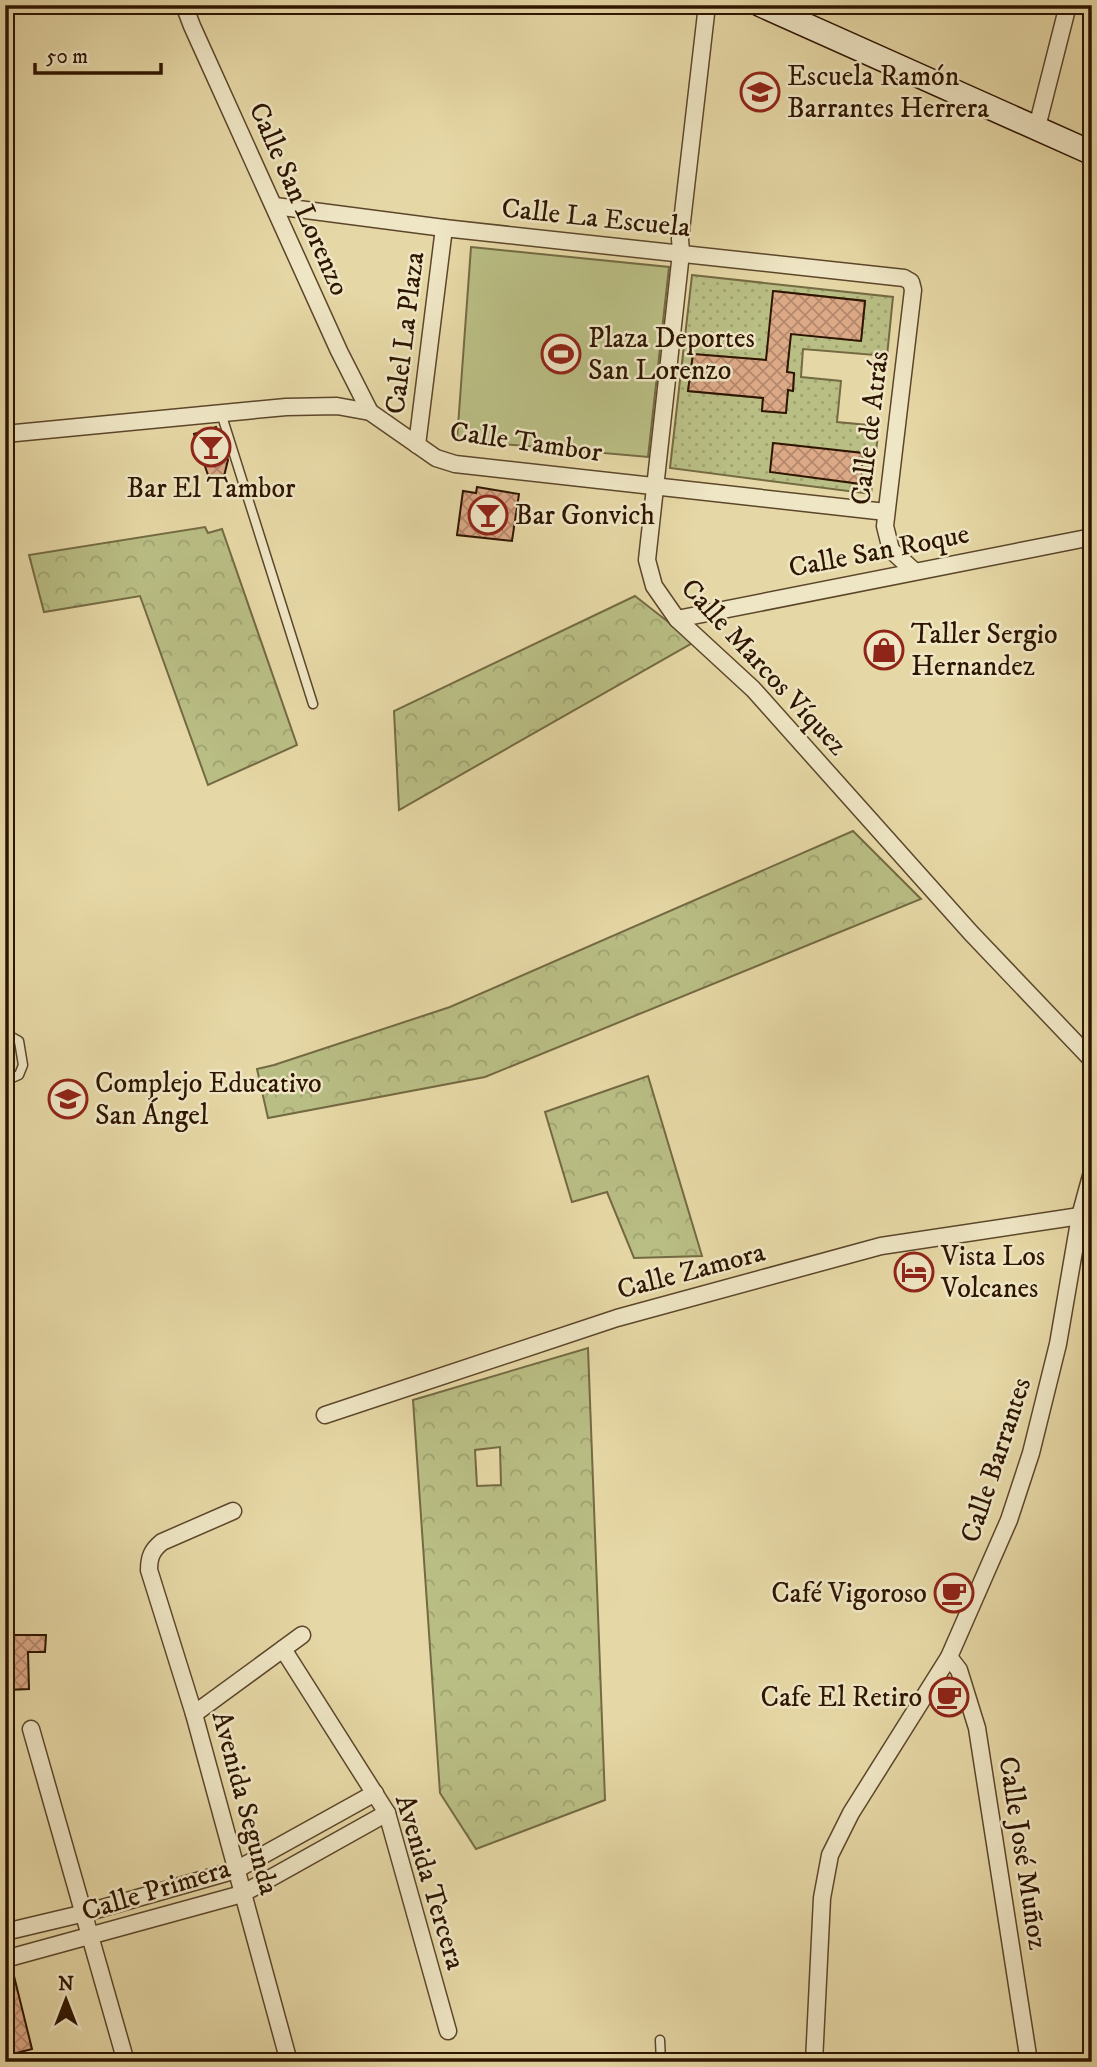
<svg xmlns="http://www.w3.org/2000/svg" width="1097" height="2067" font-family="'IM FELL DW Pica',serif">
<style>
.grass{fill:#b9be84;stroke:#746a42;stroke-width:2}
.forest{fill:url(#forest-crowns);stroke:#746a42;stroke-width:2;fill-rule:evenodd}
.garden{fill:url(#garden-dots);stroke:#746a42;stroke-width:2;fill-rule:evenodd}
.building{fill:url(#building-cross-hatch);stroke:#2e1500;stroke-width:2}
.lines{fill:none;stroke-linecap:round;stroke-linejoin:round}
.service-casing{stroke:#5c462a;stroke-width:11}
.minor-casing{stroke:#5c462a;stroke-width:19}
.secondary-casing{stroke:#2e1500;stroke-width:26}
.service{stroke:#efe6c5;stroke-width:8}
.minor{stroke:#efe6c5;stroke-width:16}
.secondary{stroke:#efe6c5;stroke-width:23}
.labels{text-anchor:middle;dominant-baseline:central;stroke-width:5;stroke-linejoin:round;paint-order:stroke}
.poi-label{font-size:28px;fill:#2e1500;stroke:#efe6c5;text-anchor:start}
.street-label{font-size:28px;fill:#2e1500;stroke:#efe6c5}
</style>
<defs>
<pattern id="forest-crowns" width="20" height="18" patternUnits="userSpaceOnUse" patternTransform="scale(1.75)"><rect width="20" height="18" fill="#b9be84"/><path d="M2 6a3 3 0 1 1 6 0M12 15a3 3 0 1 1 6 0" fill="none" stroke="#9fa270"/></pattern>
<pattern id="garden-dots" width="8" height="8" patternUnits="userSpaceOnUse" patternTransform="scale(1.75)"><rect width="8" height="8" fill="#b9be84"/><path d="M2 2h.1M6 6h.1" fill="none" stroke="#9fa270" stroke-width="1.8" stroke-linecap="round"/></pattern>
<pattern id="building-cross-hatch" width="8" height="8" patternUnits="userSpaceOnUse" patternTransform="scale(1.75)"><rect width="8" height="8" fill="#dca987"/><path d="M0 0l8 8M0 8l8-8" fill="none" stroke="#b3886c"/></pattern>
</defs>
<rect width="100%" height="100%" fill="#e6d8a6"/>
<filter id="stains"><feTurbulence type="fractalNoise" baseFrequency=".00286" numOctaves="4"/><feColorMatrix values="0 0 0 0 .2 0 0 0 0 .09 0 0 0 0 .02 0 0 0 .5 -.17"/></filter>
<radialGradient id="worn" r=".72"><stop offset=".6" stop-color="#630" stop-opacity="0"/><stop offset="1" stop-color="#630" stop-opacity=".3"/></radialGradient>
<path class="grass" d="M471,247L669,267L648,457L457,440Z"/>
<g class="forest">
<path d="M205,527L208,533L222,529L297,745L208,785L140,596L44,612L29,555Z"/>
<path d="M635,596L694,642L399,810L394,711Z"/>
<path d="M853,831L921,899L485,1077L268,1118L257,1069L274,1065L450,1007Z"/>
<path d="M648,1076L702,1256L634,1258L607,1192L572,1202L545,1112Z"/>
<path d="M588,1348L605,1800L476,1849L440,1793L413,1400ZM500,1447L501,1485L477,1486L475,1450Z"/>
</g>
<path class="garden" d="M692,275L893,297L887,356L803,349L801,377L841,381L837,422L879,426L871,494L670,468ZM774,291L865,301L861,341L770,331ZM768,348L789,351L787,372L794,373L793,390H788L785,413L762,411L763,398L688,391L693,354L766,360Z"/>
<g class="building">
<path d="M773,291L865,301L861,341L791,334L787,372L794,373L793,391L788,390L786,413L762,411L763,398L688,391L693,354L766,360Z"/>
<path d="M216,427L228,460L224,476L209,478L194,434Z"/>
<path d="M773,443L863,453L861,484L770,472Z"/>
<path d="M477,487L519,494L512,541L457,535L463,491L476,493Z"/>
<path d="M5,1635H46L45,1652H28L29,1689L7,1690Z"/>
<path d="M12,1968L32,2049L5,2056V1969Z"/>
</g>
<g class="lines">
<defs>
<g id="service">
<path d="M221,413L313,704"/>
<path d="M5,1033L19,1041L23,1065L19,1075L5,1081"/>
<path d="M660,2040L661,2062"/>
</g>
<g id="minor">
<path d="M184,5L192,26L339,351L370,412"/>
<path d="M707,5L680,239L681,253L647,560L654,586L677,619L753,689L971,933L1092,1060"/>
<path d="M1037,127L1068,5"/>
<path d="M275,206L444,228L904,278L911,282L913,290L885,526L891,550L913,570"/>
<path d="M5,434L286,407L337,406L370,412L436,458L455,464L886,512"/>
<path d="M417,445L444,228"/>
<path d="M677,619L1092,537"/>
<path d="M325,1415L617,1318L881,1246L1080,1216"/>
<path d="M233,1511L162,1542C152,1550 149,1557 149,1570L194,1714L289,2062"/>
<path d="M283,1649L387,1813L448,2031"/>
<path d="M949,1657L959,1670L977,1728L1029,2062"/>
<path d="M194,1714L302,1635"/>
<path d="M31,1729L126,2062"/>
<path d="M5,1932L85,1913L236,1870L375,1793"/>
<path d="M5,1959L242,1894L387,1813"/>
<path d="M814,2062L822,1898L830,1855L851,1813L949,1657L1009,1520L1031,1453L1058,1344L1080,1216L1092,1172"/>
</g>
<path id="secondary" d="M761,5L1092,153"/>
</defs>
<use href="#service" class="service-casing"/>
<use href="#minor" class="minor-casing"/>
<use href="#secondary" class="secondary-casing"/>
<use href="#service" class="service"/>
<use href="#minor" class="minor"/>
<use href="#secondary" class="secondary"/>
</g>
<defs>
<symbol id="school-ring" viewBox="-11 -11 22 22"><circle r="9.5" fill="#efe6c5" stroke="#8f2418" stroke-width="1.5"/><path d="M0-5L7-2L0 1L-7-2ZM-4 1L0 2.5L4 1V4Q0 6-4 4Z" fill="#8f2418"/></symbol>
<symbol id="stadium-ring" viewBox="-11 -11 22 22"><circle r="9.5" fill="#efe6c5" stroke="#8f2418" stroke-width="1.5"/><path d="M0-5a6.5 5 0 1 0 0 10a6.5 5 0 1 0 0-10ZM-3.5-1.8h7v3.6h-7Z" fill="#8f2418"/></symbol>
<symbol id="bar-ring" viewBox="-11 -11 22 22"><circle r="9.5" fill="#efe6c5" stroke="#8f2418" stroke-width="1.5"/><path d="M-6-5H6L.8 .8V4.5H3.5V6h-7V4.5H-.8V.8Z" fill="#8f2418"/></symbol>
<symbol id="shop-ring" viewBox="-11 -11 22 22"><circle r="9.5" fill="#efe6c5" stroke="#8f2418" stroke-width="1.5"/><path d="M-5-2.5h2.3a2.7 3.5 0 0 1 5.4 0H5L5.5 6h-11ZM-1.5-2.5h3a1.5 2.3 0 0 0-3 0Z" fill="#8f2418"/></symbol>
<symbol id="hotel-ring" viewBox="-11 -11 22 22"><circle r="9.5" fill="#efe6c5" stroke="#8f2418" stroke-width="1.5"/><path d="M-6-4.5h1.5V1H6V5H4.5V3h-9V5H-6ZM-4 0a1.8 1.8 0 1 1 3.6 0ZM.5 0V-2.5h3Q6-2.5 6 0Z" fill="#8f2418"/></symbol>
<symbol id="cafe-ring" viewBox="-11 -11 22 22"><circle r="9.5" fill="#efe6c5" stroke="#8f2418" stroke-width="1.5"/><path d="M-5.5-4.5H6V0H3Q3 3.5 0 3.5H-2.5Q-5.5 3.5-5.5 0ZM3-3.2v2h1.7v-2ZM-6 4.5H4V6H-6Z" fill="#8f2418"/></symbol>
</defs>
<g fill-rule="evenodd">
<use href="#school-ring" x="738" y="70" width="44" height="44"/>
<use href="#stadium-ring" x="539" y="332" width="44" height="44"/>
<use href="#bar-ring" x="189" y="425" width="44" height="44"/>
<use href="#bar-ring" x="466" y="493" width="44" height="44"/>
<use href="#shop-ring" x="862" y="628" width="44" height="44"/>
<use href="#school-ring" x="46" y="1077" width="44" height="44"/>
<use href="#hotel-ring" x="892" y="1250" width="44" height="44"/>
<use href="#cafe-ring" x="932" y="1571" width="44" height="44"/>
<use href="#cafe-ring" x="927" y="1675" width="44" height="44"/>
</g>
<g class="labels">
<g class="poi-label">
<text x="787" y="76">Escuela Ramón<tspan x="787" dy="32">Barrantes Herrera</tspan></text>
<text x="588" y="338">Plaza Deportes<tspan x="588" dy="32">San Lorenzo</tspan></text>
<text x="211" y="488" text-anchor="middle">Bar El Tambor</text>
<text x="515" y="515">Bar Gonvich</text>
<text x="911" y="634">Taller Sergio<tspan x="911" dy="32">Hernandez</tspan></text>
<text x="95" y="1083">Complejo Educativo<tspan x="95" dy="32">San Ángel</tspan></text>
<text x="941" y="1256">Vista Los<tspan x="941" dy="32">Volcanes</tspan></text>
<text x="927" y="1593" text-anchor="end">Café Vigoroso</text>
<text x="922" y="1697" text-anchor="end">Cafe El Retiro</text>
</g>
<g class="street-label">
<text transform="translate(299 199) rotate(66)">Calle San Lorenzo</text>
<text transform="translate(596 218) rotate(6)">Calle La Escuela</text>
<text transform="translate(405 333) rotate(-83)">Calel La Plaza</text>
<text transform="translate(870 428) rotate(-83)">Calle de Atrás</text>
<text transform="translate(526 442) rotate(8)">Calle Tambor</text>
<text transform="translate(879 551) rotate(-11)">Calle San Roque</text>
<text transform="translate(764 667) rotate(47)">Calle Marcos Víquez</text>
<text transform="translate(691 1271) rotate(-15)">Calle Zamora</text>
<text transform="translate(996 1460) rotate(-72)">Calle Barrantes</text>
<text transform="translate(245 1803) rotate(75)">Avenida Segunda</text>
<text transform="translate(1023 1853) rotate(81)">Calle José Muñoz</text>
<text transform="translate(430 1882) rotate(73)">Avenida Tercera</text>
<text transform="translate(156 1890) rotate(-17)">Calle Primera</text>
</g>
</g>
<rect width="1097" height="2067" fill="none" stroke="#e6d8a6" stroke-width="28"/>
<rect x="7" y="7" width="1083" height="2053" fill="none" stroke="#2e1500" stroke-width="3.5"/>
<rect x="14" y="14" width="1069" height="2039" fill="none" stroke="#2e1500" stroke-width="2"/>
<g transform="translate(66 2000)" stroke="#efe6c5" stroke-width="5" paint-order="stroke">
<path d="M0-5L12 26L0 18L-12 26Z" fill="#2e1500"/>
<text y="-10" font-size="19" font-weight="bold" text-anchor="middle" fill="#2e1500">N</text>
</g>
<path d="M35 63v10h126v-10" fill="none" stroke="#2e1500" stroke-width="3.5"/>
<text x="46" y="63" font-size="21" fill="#2e1500" stroke="#efe6c5" stroke-width="5" paint-order="stroke">50 m</text>
<rect width="100%" height="100%" filter="url(#stains)"/>
<rect width="100%" height="100%" fill="url(#worn)"/>
</svg>
